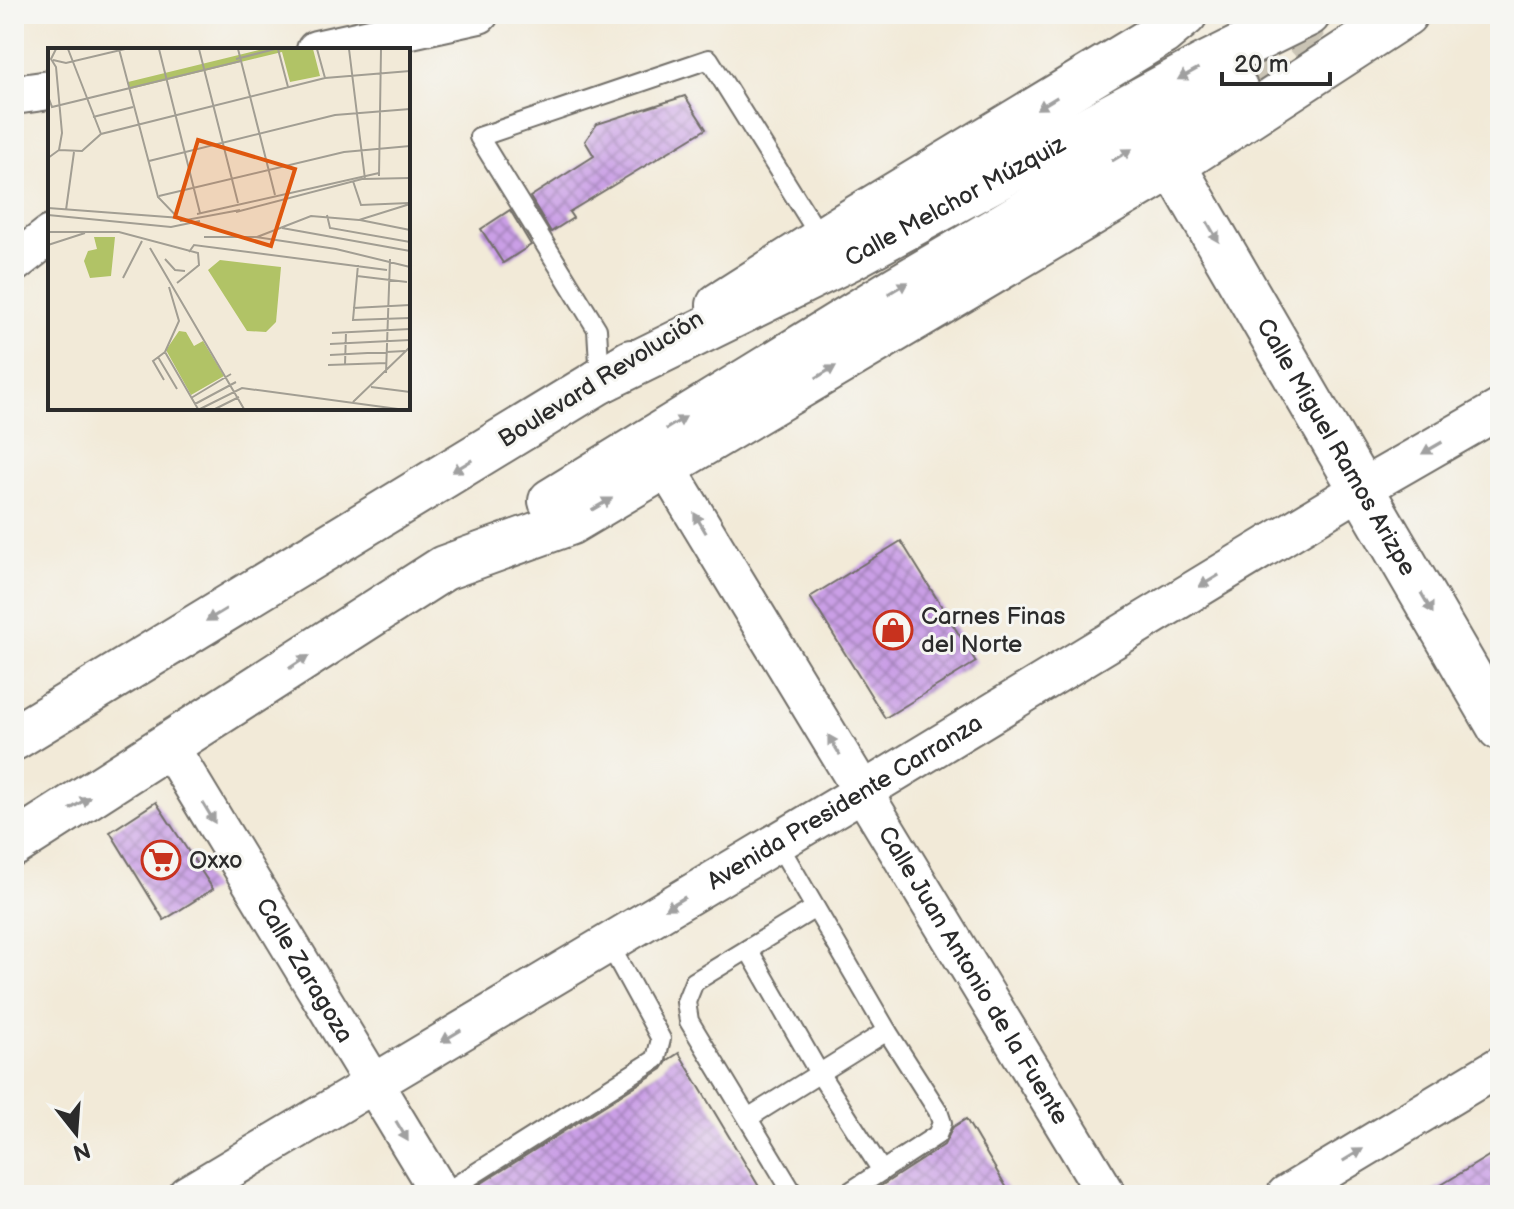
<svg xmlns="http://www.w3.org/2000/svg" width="1514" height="1209" font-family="'Balsamiq Sans',sans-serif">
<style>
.building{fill:url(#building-cross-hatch)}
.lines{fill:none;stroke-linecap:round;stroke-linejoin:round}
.primary-tunnel{stroke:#cac4b5;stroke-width:44;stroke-dasharray:44 22;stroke-linecap:butt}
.lane-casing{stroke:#716e68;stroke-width:22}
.street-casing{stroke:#716e68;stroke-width:42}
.primary-casing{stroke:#716e68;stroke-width:48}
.highway-casing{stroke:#716e68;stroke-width:48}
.lane{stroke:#fff;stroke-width:18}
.street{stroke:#fff;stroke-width:38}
.primary{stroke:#fff;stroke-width:44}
.highway{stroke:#fff;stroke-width:44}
.oneway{fill:#a0a0a0}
.labels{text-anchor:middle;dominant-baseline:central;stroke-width:6;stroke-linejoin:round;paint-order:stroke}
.street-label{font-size:24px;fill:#2b2b2b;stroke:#f6f6f2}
.poi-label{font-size:24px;fill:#2b2b2b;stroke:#f6f6f2;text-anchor:start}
.inset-road{fill:none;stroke:#a29e93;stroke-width:2}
.view{fill:#df570e;fill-opacity:0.15;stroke:#df570e;stroke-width:4}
.inset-edge{fill:none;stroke:#2b2b2b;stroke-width:4}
</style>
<defs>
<pattern id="building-cross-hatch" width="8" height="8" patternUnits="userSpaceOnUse" patternTransform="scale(2)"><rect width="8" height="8" fill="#ca9fe6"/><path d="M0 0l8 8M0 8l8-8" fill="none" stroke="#a482bb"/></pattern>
</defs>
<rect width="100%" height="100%" fill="#f6f6f2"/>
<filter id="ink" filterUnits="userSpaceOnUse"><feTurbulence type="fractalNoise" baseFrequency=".0125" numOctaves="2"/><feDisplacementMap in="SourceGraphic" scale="16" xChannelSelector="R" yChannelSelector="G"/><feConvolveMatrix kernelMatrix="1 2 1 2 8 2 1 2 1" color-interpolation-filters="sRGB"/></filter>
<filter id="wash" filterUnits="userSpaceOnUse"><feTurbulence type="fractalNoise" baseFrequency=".006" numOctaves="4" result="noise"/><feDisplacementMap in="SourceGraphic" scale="32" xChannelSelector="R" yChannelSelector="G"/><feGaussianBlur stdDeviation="1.8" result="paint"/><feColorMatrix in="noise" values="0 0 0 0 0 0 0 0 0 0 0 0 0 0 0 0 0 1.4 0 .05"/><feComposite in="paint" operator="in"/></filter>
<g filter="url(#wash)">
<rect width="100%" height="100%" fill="#f2ead8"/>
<g id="blocks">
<g class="building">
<path d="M685,96L706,129L569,212L573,218L551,232L530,197L594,156L585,141L597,124Z"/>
<path d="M510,210L531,245L503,263L481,229Z"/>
<path d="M901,541L976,662L885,718L810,597Z"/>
<path d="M156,802L213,889L164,920L110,832Z"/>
<path d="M679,1053L764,1195H463L662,1069L668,1060Z"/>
<path d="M966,1119L1011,1195H867L944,1145L953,1127Z"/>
<path d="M1500,1149V1195H1425Z"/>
</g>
</g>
</g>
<g filter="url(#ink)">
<use href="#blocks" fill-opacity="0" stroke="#716e68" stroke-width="2"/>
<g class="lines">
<path class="primary-tunnel" d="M1235,88L1310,19"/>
<defs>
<g id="lane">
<path d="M600,380L597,329L479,137L709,59L822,240"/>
<path d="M777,842L887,1031L938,1111L942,1123L937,1135L845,1195"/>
<path d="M748,949L819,1073L882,1171"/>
<path d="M748,1118L887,1031"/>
<path d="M441,1195L656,1059L661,1039L608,942"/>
<path d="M794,1195L689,1021L686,1002L694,982L815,908"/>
</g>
<g id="street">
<path d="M316,50L479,14"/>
<path d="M14,95L50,90"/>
<path d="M14,263L50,235"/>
<path id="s1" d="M666,467L1107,1195"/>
<path id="s2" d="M169,746L441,1195"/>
<path id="s3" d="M187,1195L862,792L1361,489L1500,409"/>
<path d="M1286,1195L1500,1066"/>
</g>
<g id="primary">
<path d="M719,305L840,228L1162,33L1185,14"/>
<path d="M551,501L894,290L1235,88"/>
<path d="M14,738L631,362"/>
<path d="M14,844L444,568L569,523L1173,165L1405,14"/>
</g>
<g id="highway">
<path id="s4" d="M1173,165L1500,728"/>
<path id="s5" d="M600,381L850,258L1201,67L1308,14"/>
</g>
</defs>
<use href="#lane" class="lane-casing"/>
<use href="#street" class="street-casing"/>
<use href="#primary" class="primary-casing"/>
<use href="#highway" class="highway-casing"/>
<use href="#lane" class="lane"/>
<use href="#street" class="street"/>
<use href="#primary" class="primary"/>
<use href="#highway" class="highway"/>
</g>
<defs><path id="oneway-solid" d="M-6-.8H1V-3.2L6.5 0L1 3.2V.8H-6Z" transform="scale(2)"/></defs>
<g class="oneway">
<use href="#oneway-solid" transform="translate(1188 74) rotate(151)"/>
<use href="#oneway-solid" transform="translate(1047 103) rotate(149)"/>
<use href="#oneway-solid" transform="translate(1122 155) rotate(-31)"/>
<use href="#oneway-solid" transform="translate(1213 232) rotate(60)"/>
<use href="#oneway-solid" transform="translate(898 288) rotate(-31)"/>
<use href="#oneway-solid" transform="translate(826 372) rotate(-31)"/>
<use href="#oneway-solid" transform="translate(676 423) rotate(-31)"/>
<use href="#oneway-solid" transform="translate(1432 448) rotate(150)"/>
<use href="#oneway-solid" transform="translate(462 466) rotate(149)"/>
<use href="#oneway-solid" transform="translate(602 504) rotate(-30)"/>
<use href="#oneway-solid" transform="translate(700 523) rotate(-121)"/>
<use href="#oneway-solid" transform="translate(1209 581) rotate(149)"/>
<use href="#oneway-solid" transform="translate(1427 603) rotate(60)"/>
<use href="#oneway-solid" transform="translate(216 615) rotate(149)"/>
<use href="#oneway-solid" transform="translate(299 662) rotate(-33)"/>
<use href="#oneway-solid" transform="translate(834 745) rotate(-121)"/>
<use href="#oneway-solid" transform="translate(80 803) rotate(-32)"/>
<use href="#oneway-solid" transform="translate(209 813) rotate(59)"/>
<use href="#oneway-solid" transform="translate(675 903) rotate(149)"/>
<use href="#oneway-solid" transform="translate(451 1036) rotate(149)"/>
<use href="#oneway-solid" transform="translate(402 1131) rotate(59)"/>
<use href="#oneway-solid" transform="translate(1353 1155) rotate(-31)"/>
</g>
</g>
<defs>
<symbol id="shop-ring" viewBox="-11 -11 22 22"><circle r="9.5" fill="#f6f6f2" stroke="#c8321e" stroke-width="1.5"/><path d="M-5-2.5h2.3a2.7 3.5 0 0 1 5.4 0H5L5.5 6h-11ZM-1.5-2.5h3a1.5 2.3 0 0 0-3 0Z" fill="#c8321e"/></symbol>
<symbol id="supermarket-ring" viewBox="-11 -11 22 22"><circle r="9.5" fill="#f6f6f2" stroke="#c8321e" stroke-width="1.5"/><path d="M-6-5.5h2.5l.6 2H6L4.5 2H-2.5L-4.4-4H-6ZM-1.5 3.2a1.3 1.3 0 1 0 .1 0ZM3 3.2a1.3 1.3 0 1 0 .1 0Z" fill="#c8321e"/></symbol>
</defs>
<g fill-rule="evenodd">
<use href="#shop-ring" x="871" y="608" width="44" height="44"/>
<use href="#supermarket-ring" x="139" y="838" width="44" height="44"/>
</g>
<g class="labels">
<g class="street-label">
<text stroke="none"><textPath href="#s5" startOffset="398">Calle Melchor Múzquiz</textPath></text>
<text transform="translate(601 379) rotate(-32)">Boulevard Revolución</text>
<text stroke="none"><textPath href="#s4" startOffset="326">Calle Miguel Ramos Arizpe</textPath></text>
<text stroke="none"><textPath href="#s3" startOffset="766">Avenida Presidente Carranza</textPath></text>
<text stroke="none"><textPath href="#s2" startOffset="262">Calle Zaragoza</textPath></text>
<text stroke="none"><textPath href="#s1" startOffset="594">Calle Juan Antonio de la Fuente</textPath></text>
</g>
<g class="poi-label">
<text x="921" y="616">Carnes Finas<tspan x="921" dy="28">del Norte</tspan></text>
<text x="189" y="860">Oxxo</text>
</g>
</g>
<g transform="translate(48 48)">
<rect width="362" height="362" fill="#f2ead8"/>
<path d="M215,1H265L272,28L242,34L234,4L82,41L80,34ZM46,189H67L63,228L42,230L36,213L40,203L49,201ZM172,212L233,219L228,274L218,284L199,283L160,222ZM131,283L138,284L146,298L155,293L176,328L143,347L118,302Z" fill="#b1c366"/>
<path class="inset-road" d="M20,1L53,86M71,1L110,149L133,173L192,162M111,1L152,165M151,1L190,155M190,1L227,147M230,1L240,39M269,1L277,30M301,1L317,131M188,11L227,1M5,12L18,15L77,1M0,48L4,59L193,13M45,69L85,59M11,102L34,103L53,86L277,30L362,23M0,110L11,102L14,85L8,19L3,11L8,1M101,113L287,67L362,61M331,128L333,1M305,133L313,157L361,155M111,148L296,104L362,98M0,160L133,170M18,162L26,104M188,164L314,131L362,130M149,166L331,125M0,167L123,179L152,173M279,167L282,180L362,194M312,172L362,182M234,180L362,203M0,184H71L150,205L151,217L129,235M156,189H208L288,201L362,219M209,189L263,168L311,172L362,156M0,197L37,185M102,200L196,361M141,204L146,197L339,222M117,211L127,222L137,223M310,217L305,272L362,270M309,228L359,234M75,230L94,193M305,260L362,257M284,285L362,281M282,296L362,292M117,304L131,273L121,239M117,304L150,361M282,307L357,303M110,309L129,341M280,317L339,315M297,317L298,284M338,325L342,211M116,332L105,313L117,304M323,339L362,344M143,350L183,326M305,354L362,299M147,356L188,334M152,361L194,340L350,361M167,361L191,349"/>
<path class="view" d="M150,92L247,121L223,198L127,169Z"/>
<rect width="362" height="362" class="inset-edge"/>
</g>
<rect width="1514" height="1209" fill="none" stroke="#f6f6f2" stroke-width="48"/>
<g transform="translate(76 1133) rotate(163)" stroke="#f6f6f2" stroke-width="6" paint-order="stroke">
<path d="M0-6L14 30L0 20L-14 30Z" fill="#2b2b2b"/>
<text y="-12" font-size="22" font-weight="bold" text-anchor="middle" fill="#2b2b2b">N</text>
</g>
<path d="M1222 72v12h108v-12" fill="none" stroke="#2b2b2b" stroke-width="4"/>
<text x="1234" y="72" font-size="24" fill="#2b2b2b" stroke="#f6f6f2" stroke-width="6" paint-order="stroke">20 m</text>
</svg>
